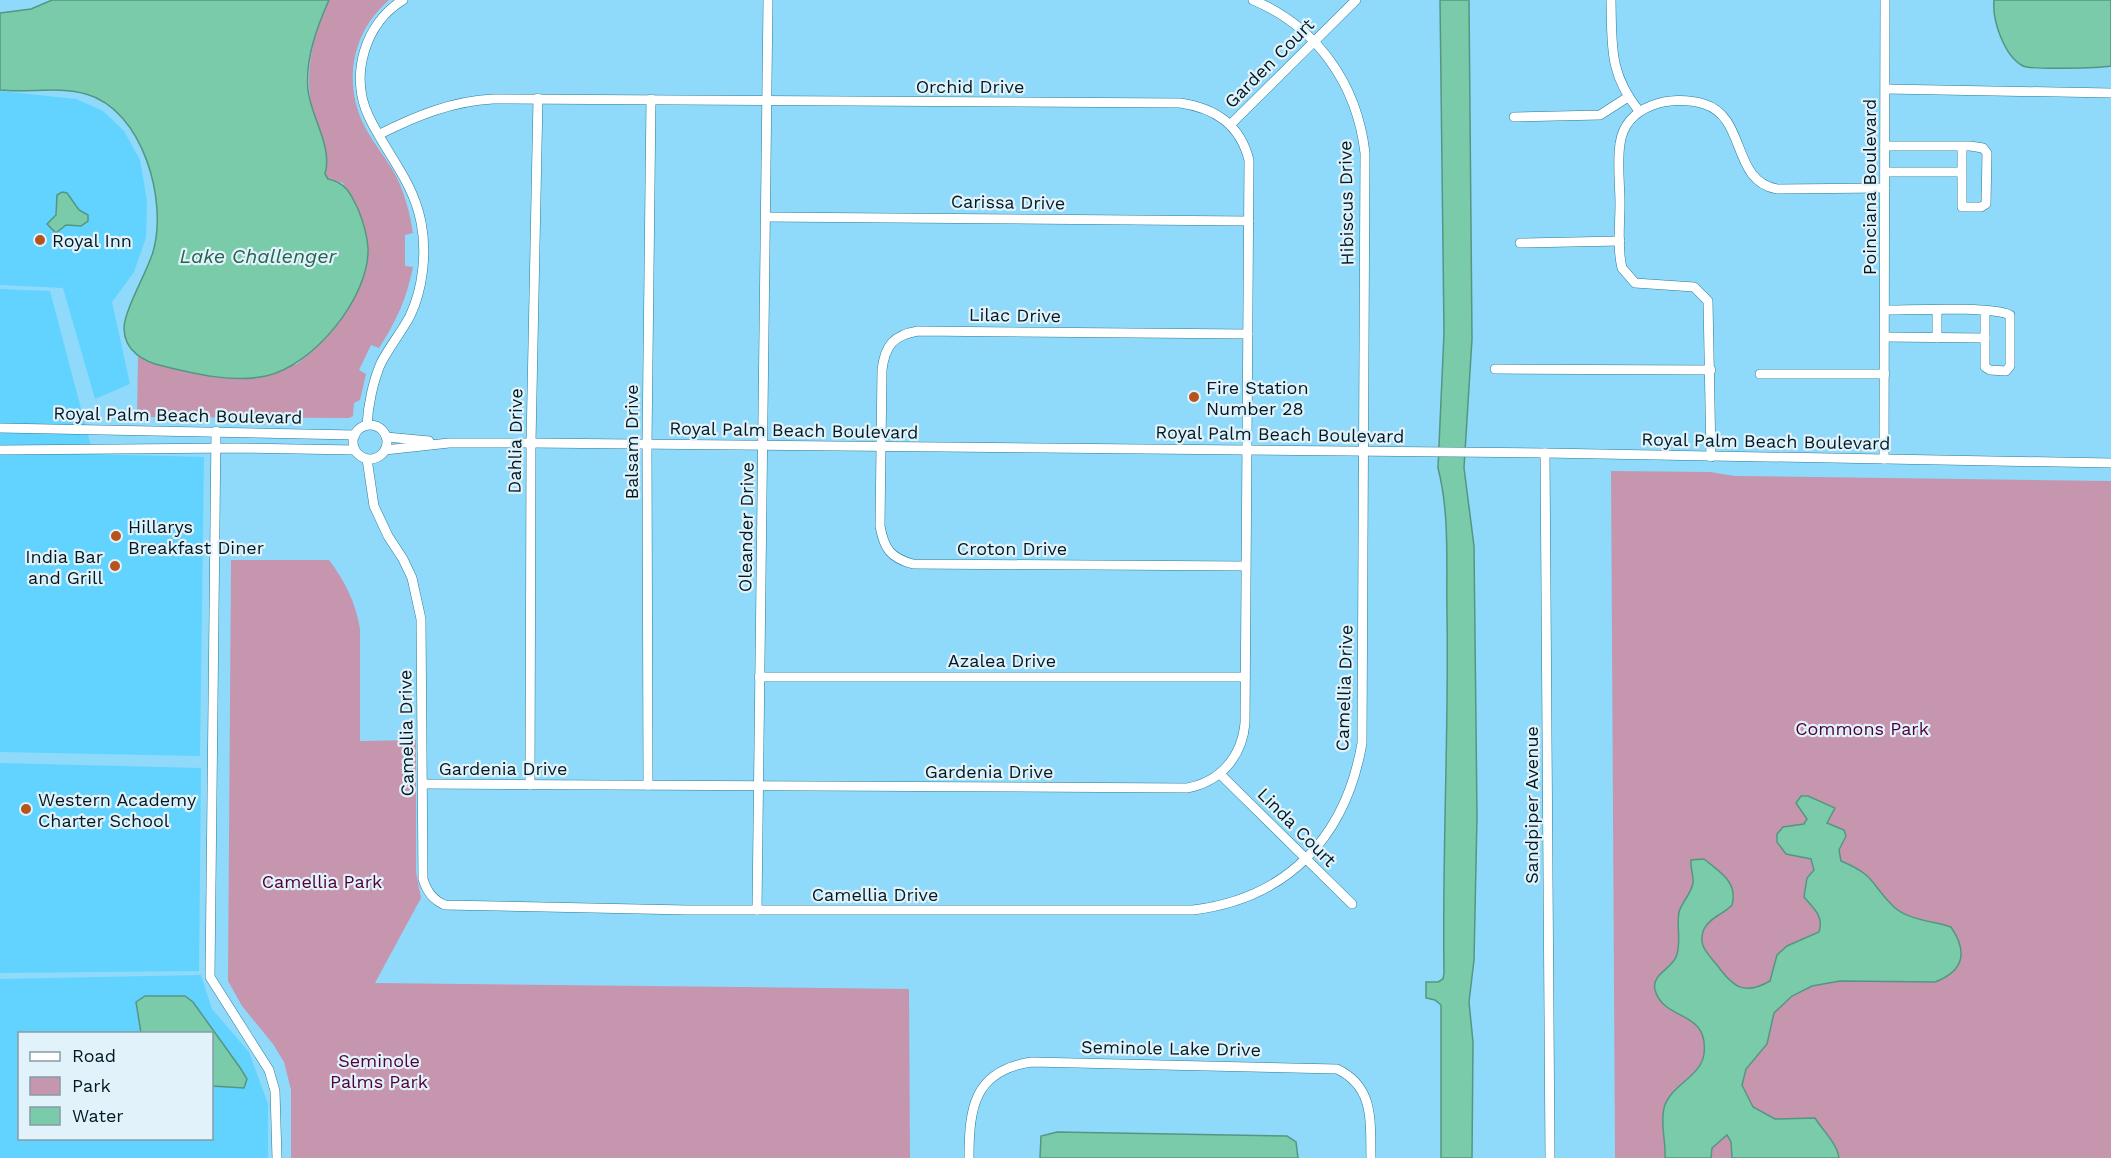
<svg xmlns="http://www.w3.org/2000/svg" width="2111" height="1158" font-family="'Work Sans',sans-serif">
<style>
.built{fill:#62d3fe;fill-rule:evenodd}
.green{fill:#c696af}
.water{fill:#79cbaa;stroke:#559682;stroke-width:1.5}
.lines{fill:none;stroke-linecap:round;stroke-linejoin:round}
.minor-casing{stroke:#2b7a96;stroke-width:10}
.minor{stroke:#fff;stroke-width:9}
.poi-dot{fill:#b6541b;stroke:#e1f2fa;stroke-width:2}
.labels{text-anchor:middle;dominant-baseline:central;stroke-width:4.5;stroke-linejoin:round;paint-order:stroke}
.street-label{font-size:18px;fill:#001a25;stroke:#e1f2fa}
.poi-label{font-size:18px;fill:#001a25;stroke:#e1f2fa;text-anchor:start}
.park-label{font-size:18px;fill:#510037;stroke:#e1f2fa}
.water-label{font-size:20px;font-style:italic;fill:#25644d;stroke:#e1f2fa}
</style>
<rect width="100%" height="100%" fill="#8fdafa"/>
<g class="built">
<path d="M0,91L76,99L103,111L124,131L140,160L147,201L146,238L134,272L112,302L130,384L95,399L63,288L0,285Z"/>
<path d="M0,289L50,291L93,454L204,457L200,756L0,752Z"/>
<path d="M0,763L201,768L199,971L0,973Z"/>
<path d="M201,975L212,1009L249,1052L268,1104V1158H0V979ZM20,1034H212V1138H20Z"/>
</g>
<g class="green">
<path d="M329,0H389C354,30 343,78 362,121C371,141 386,157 396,176C405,194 410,214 413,233L405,235V266L413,267C407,298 396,322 379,348L371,345L359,370L366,374L360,400L354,403L353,416L349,418L137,417L138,356L145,361L186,372L224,377L297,364L310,353L327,337L351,303L361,283L368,249L364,224L343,183L328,179L325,174C330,144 319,139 313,112C303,73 313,36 329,0Z"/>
<path d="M1611,471L1710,472L1735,476L2111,481V1158H1615Z"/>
<path d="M231,560H329C345,581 356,603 360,629V741L416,740V872L421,898L375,983L909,989L910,1158H291V1090L284,1062L273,1044L242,1006L228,981Z"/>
</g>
<g class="water">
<path d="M52,0H329C317,27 305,59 308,90C311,118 333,146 325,174L328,179C346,183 350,192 358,209C363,221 367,234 368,248C370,297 313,366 266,376C233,383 195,374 163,366C144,362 124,351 124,328C124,311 147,272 153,252C168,201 143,110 86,94C59,86 28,93 0,90V13L31,9Z"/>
<path d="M1440,0H1469L1472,339L1464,468L1474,546L1477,816L1474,960L1469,1002L1473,1042L1472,1158H1441V1005L1435,1000L1426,998V982H1438L1443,979L1444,973C1442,853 1449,733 1447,613C1446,565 1450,514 1438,468L1444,333Z"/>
<path d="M1994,0H2111V66C2099,68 2031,70 2023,66C2004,56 1992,20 1994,0Z"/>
<path d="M62,192L67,193L79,210L88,215V221L81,226L66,225L56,233L47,224L56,215L57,195Z"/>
<path d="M1801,796H1808L1835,808L1827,823L1844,830L1846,836L1839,850L1841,861C1877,876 1870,884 1894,907C1908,920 1933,921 1951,927C1968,952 1964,971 1935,982L1840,981L1812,986L1792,996L1774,1013L1767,1044L1746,1069L1742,1085L1753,1107L1775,1119L1815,1118C1823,1131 1837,1143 1839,1158H1732L1731,1142L1727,1135L1712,1148L1711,1158H1665C1666,1141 1660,1124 1664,1108C1670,1085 1701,1077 1704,1054C1709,1009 1664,1022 1655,990C1651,975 1671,969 1676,957C1682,943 1676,926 1679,912C1682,902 1691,894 1693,883C1694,876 1690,868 1691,860L1704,859C1721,873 1738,882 1732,905C1724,914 1710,917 1704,929C1697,945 1708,954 1717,965C1733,987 1744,996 1770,981L1777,955L1787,946L1819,932C1824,916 1814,909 1804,897L1807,878L1814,870L1811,859L1786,854L1777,842V834L1783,827L1804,824L1807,819L1796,803Z"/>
<path d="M145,996H185L193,1002L241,1069L247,1079L244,1088L212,1086V1034L141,1033L136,1002Z"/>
<path d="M1057,1132L1287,1136L1296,1142L1298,1158H1040L1041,1136Z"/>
</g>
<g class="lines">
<defs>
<g id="minor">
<path d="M1611,0C1612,46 1609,74 1639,111"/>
<path d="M1886,89L2111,93"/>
<path d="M1514,117L1600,115L1628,97"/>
<path d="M1231,124L1356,0"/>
<path d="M380,134C416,116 452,101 493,99L1180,103C1216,108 1240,125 1249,160L1245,723C1242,757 1220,782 1187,788L424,784"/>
<path d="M1885,146H1970L1983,148L1987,153L1986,204L1981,207H1962V146"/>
<path d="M1885,172H1961"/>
<path d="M766,217L1249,221"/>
<path d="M1520,243L1620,241"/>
<path d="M1885,310C1911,310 1991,306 2010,315V366L2006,371L1990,370L1985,367V312"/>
<path d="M1885,337L1985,338"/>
<path d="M1937,338V311"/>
<path d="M1495,369L1711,370"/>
<path d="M1760,374H1885"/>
<path d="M367,425C368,406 373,381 381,363C389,347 401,333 410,316C423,289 427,252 421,222C413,181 386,153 369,117C349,76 365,23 403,0"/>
<circle cx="370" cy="442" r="17"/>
<path d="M0,428L355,435"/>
<path d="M216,431L210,977L269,1070L275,1091L277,1158"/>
<path d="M386,437L429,441"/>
<path d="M0,450L236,448L355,450"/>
<path d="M385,450L449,443H531L1545,453L2111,463"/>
<path d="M1545,453L1550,1158"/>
<path d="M1711,457L1708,301L1694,287L1635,283L1622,268C1617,248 1620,224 1620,204C1620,184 1617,163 1620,144C1625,105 1671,94 1704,104C1747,117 1731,181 1777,189L1885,188"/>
<path d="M367,459L374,506L388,536L403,559L412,578L421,619L423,879C427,892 433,900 445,905L687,910H1193C1289,898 1346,836 1362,743L1365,153C1357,84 1317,27 1253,0"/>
<path d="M1884,459L1885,0"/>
<path d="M1245,566L913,564C890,558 884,548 880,526L882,370C885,345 894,335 918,331L1248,334"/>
<path d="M759,677H1245"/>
<path d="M1220,774L1352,904"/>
<path d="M530,785L531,443L538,98"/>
<path d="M648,785L647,445L651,99"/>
<path d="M757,910L768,0"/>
<path d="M969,1158C969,1108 974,1070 1032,1062L1337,1069C1375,1087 1370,1122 1371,1158"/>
</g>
</defs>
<use href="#minor" class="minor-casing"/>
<use href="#minor" class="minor"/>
</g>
<g class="poi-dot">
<circle cx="40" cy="240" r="6"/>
<circle cx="1194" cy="397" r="6"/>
<circle cx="116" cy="536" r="6"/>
<circle cx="115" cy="566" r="6"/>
<circle cx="26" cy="809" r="6"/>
</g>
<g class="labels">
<g class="street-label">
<text transform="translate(1269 63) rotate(-45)">Garden Court</text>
<text x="970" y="86">Orchid Drive</text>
<text transform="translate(1869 187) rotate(-90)">Poinciana Boulevard</text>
<text transform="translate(1008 202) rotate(1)">Carissa Drive</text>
<text transform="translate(1346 203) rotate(-91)">Hibiscus Drive</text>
<text transform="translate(1015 315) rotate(1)">Lilac Drive</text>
<text transform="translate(178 415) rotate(1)">Royal Palm Beach Boulevard</text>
<text transform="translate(794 430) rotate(1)">Royal Palm Beach Boulevard</text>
<text transform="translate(1280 434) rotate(1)">Royal Palm Beach Boulevard</text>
<text transform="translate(515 441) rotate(-89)">Dahlia Drive</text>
<text transform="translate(1766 441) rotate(1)">Royal Palm Beach Boulevard</text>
<text transform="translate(631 442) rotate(-90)">Balsam Drive</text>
<text transform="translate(746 527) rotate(-89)">Oleander Drive</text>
<text x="1012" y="548">Croton Drive</text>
<text x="1002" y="660">Azalea Drive</text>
<text transform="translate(1344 688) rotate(-88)">Camellia Drive</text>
<text transform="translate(406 733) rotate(-91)">Camellia Drive</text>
<text x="503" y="768">Gardenia Drive</text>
<text x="989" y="771">Gardenia Drive</text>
<text transform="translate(1531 805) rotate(-90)">Sandpiper Avenue</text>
<text transform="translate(1297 827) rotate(45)">Linda Court</text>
<text x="875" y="894">Camellia Drive</text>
<text transform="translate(1171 1048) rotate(1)">Seminole Lake Drive</text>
</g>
<g class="poi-label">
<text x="52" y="240">Royal Inn</text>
<text x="1206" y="387">Fire Station<tspan x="1206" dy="21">Number 28</tspan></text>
<text x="128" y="526">Hillarys<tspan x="128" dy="21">Breakfast Diner</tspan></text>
<text x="103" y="556" text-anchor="end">India Bar<tspan x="103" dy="21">and Grill</tspan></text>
<text x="38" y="799">Western Academy<tspan x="38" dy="21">Charter School</tspan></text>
</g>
<g class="park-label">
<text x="1862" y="728">Commons Park</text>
<text x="322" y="881">Camellia Park</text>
<text x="379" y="1060">Seminole<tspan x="379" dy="21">Palms Park</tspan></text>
</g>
<g class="water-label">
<text x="258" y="256">Lake Challenger</text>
</g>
</g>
<rect x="18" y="1032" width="195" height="108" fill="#e1f2fa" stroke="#879ca5" stroke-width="1.5"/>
<rect x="30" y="1052" width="30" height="9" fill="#ffffff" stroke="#879ca5" stroke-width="1.5"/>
<text x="72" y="1062" font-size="18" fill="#001a25">Road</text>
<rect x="30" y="1077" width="30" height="18" fill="#c696af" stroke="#879ca5" stroke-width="1.5"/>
<text x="72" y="1092" font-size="18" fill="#001a25">Park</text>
<rect x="30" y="1107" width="30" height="18" fill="#79cbaa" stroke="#879ca5" stroke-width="1.5"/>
<text x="72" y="1122" font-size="18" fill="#001a25">Water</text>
</svg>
